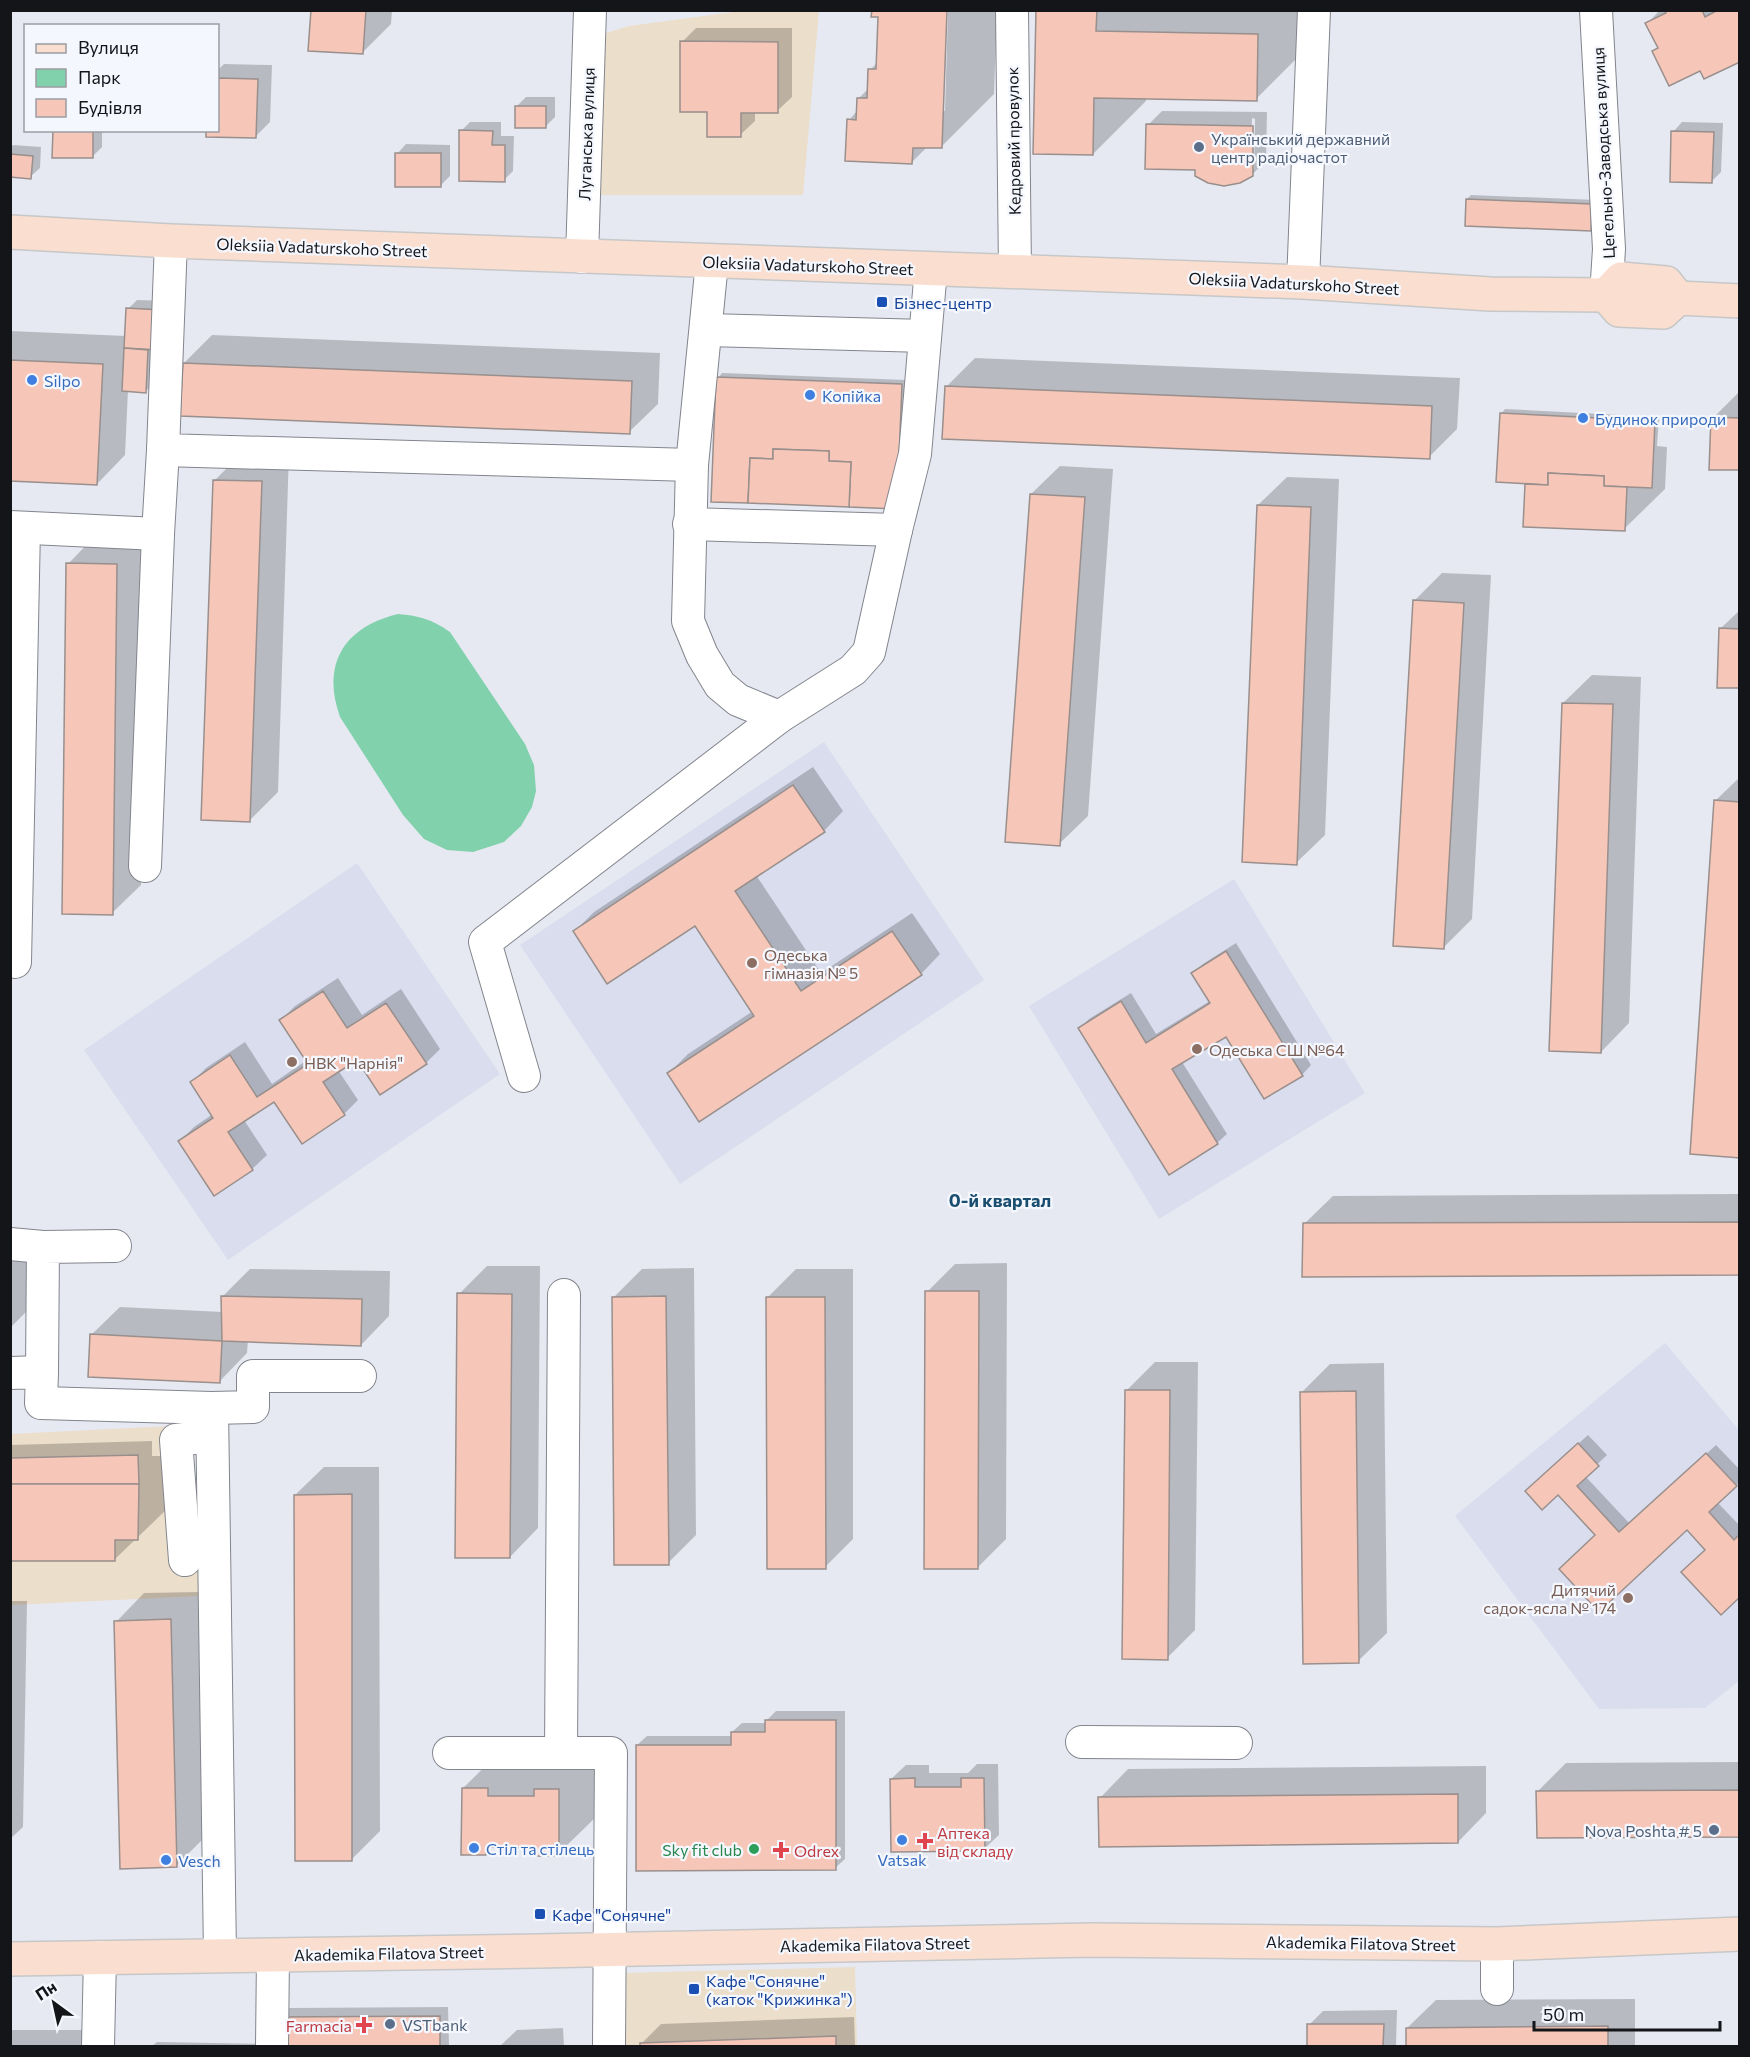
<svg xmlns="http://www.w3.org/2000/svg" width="1750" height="2057" font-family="Commissioner,sans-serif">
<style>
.commercial{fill:#ebdeca}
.built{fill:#d9dded}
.green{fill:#81d1ad}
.shadow{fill:#0003;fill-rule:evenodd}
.building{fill:#f6c7b8;stroke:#998f8c;stroke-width:1.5}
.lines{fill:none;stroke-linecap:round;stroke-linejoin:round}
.minor-casing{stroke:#83858d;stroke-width:34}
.major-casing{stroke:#c7c7c8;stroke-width:36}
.minor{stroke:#fff;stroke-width:32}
.major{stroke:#fadfd0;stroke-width:33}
.service-dot{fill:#5c6f8a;stroke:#f5f7fe;stroke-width:2}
.transit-dot{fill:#1a4fb4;stroke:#f5f7fe;stroke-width:2}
.shop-dot{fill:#3f7fe0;stroke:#f5f7fe;stroke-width:2}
.education-dot{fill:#8d6e63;stroke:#f5f7fe;stroke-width:2}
.health-dot{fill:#e0444e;stroke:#f5f7fe;stroke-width:2}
.leisure-dot{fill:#2e9e5b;stroke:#f5f7fe;stroke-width:2}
.labels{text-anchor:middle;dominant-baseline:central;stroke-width:4.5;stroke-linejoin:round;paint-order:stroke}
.street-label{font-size:16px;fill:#141518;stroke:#f5f7fe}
.service-label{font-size:16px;fill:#4e5e75;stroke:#f5f7fe;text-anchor:start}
.transit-label{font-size:16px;fill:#164399;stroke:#f5f7fe;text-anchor:start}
.shop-label{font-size:16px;fill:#366cbe;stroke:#f5f7fe;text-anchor:start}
.education-label{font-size:16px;fill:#785e54;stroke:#f5f7fe;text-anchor:start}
.health-label{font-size:16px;fill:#be3a42;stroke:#f5f7fe;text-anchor:start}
.leisure-label{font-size:16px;fill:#27864d;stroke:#f5f7fe;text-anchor:end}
.neighbourhood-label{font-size:18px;font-weight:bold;fill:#1a4e71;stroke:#f5f7fe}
</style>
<rect width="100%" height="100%" fill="#e7e9f2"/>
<g class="commercial">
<path d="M741,11H819L803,195H601L603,34L629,26Z"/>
<path d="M192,1425L200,1596L11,1605L10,1434Z"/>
<path d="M855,1967L857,2046H625L623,1973Z"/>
</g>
<g class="built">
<path d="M824,742L984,980L680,1184L520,945Z"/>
<path d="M357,863L500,1074L228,1260L84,1050Z"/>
<path d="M1234,879L1365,1093L1159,1219L1029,1006Z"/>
<path d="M1665,1343L1739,1430V1681L1705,1708L1599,1709L1455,1516Z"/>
</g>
<path class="green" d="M398,614C420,616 431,619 450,632L525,744L534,765L536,791L532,807L521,826L504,842L473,852L447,850L424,839L403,815L340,717C321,664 344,627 398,614Z"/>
<g class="shadow">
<path d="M312,10H392L391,24L363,52Z"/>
<path d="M945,10L942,111H945L948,10H997L994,94L941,147H927L912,162L849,120L858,110L859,98L869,88L870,70L878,62L879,16Z"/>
<path d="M1037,10H1310L1309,46L1256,99L1146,97V101L1093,154Z"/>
<path d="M1660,10H1740L1701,69L1654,51L1658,47L1647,24Z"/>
<path d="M696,28H792V97L777,111H755V121L740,135L709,111L682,42Z"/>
<path d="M224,64L272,65L270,122L255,137L218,130V70Z"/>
<path d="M526,97H555V117L546,126L516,107Z"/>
<path d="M1162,111L1267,112L1266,160L1252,175L1197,168L1148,125ZM1252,118L1255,119L1254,169H1251Z"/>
<path d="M470,122H501V136H514L513,171L504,180L461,131Z"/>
<path d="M1682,122L1723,123L1721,172L1712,181L1673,132Z"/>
<path d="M54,130H102V147L92,157Z"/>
<path d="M406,144L450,145V176L441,185L397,154Z"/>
<path d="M13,145L41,147L40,168L30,177L10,176V148Z"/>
<path d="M1471,195L1596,200L1594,225L1590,229L1467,199Z"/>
<path d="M137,300L170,301L150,387L146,391L128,390L125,455L97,484L10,480V331L126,336L128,309Z"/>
<path d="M212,335L660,353L658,404L629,432L184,363Z"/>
<path d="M975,358L1460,378L1457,429L1429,457L946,387Z"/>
<path d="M722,373L906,380L901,503L718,378Z"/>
<path d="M1740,391V469L1713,418Z"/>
<path d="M1505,409L1659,417L1657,446L1667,447L1665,489L1624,529L1525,526L1527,482L1501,414Z"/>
<path d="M243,452L289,453L278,792L249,821L215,480Z"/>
<path d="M1060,466L1113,469L1088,816L1059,844L1031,494Z"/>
<path d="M1287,477L1339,479L1325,835L1296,863L1258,505Z"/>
<path d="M96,535L145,536L141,885L112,913L68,564Z"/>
<path d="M1442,573L1491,575L1472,919L1444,947L1414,601Z"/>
<path d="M1740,610V687L1720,629Z"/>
<path d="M1592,675L1641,677L1629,1023L1601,1052L1563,703Z"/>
<path d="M813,767L843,811L824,831L756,875L821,973L912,913L940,954L921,974L669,1073L688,1054L753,1011L695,924L575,931L594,912Z"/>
<path d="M1740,777V1156L1715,801Z"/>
<path d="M1236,943L1311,1065L1302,1075L1227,1034L1182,1062L1227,1134L1217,1143L1080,1028L1089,1019L1131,993L1156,1034L1210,1001L1193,973L1203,964Z"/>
<path d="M338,978L362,1015L401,989L440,1049L426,1063L357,1058L338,1070L358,1100L344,1114L274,1100L244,1120L267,1155L252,1169L180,1141L194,1127L213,1114L192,1082L206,1068L245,1042L272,1084L307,1060L281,1020L295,1006Z"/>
<path d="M1740,1194V1274L1304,1224L1333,1196Z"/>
<path d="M10,1250H29L28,1310L10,1328Z"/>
<path d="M1007,1263L1006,1539L977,1568L927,1292L955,1264Z"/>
<path d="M487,1266H540L538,1528L510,1557L459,1294Z"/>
<path d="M694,1268L696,1535L668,1563L614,1297L642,1269Z"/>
<path d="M250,1269L390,1271L389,1316L361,1345L248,1340L247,1353L219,1382L91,1335L120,1307L223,1312L222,1297Z"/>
<path d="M796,1269H853V1539L825,1567L768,1297Z"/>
<path d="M1155,1362H1198L1195,1630L1167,1658L1127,1390Z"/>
<path d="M1384,1363L1387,1633L1358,1661L1302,1392L1330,1364Z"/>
<path d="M1588,1435L1607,1455L1585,1476L1630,1524L1716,1445L1740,1470V1482L1717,1502L1740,1526V1595L1707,1550L1687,1528L1597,1534L1558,1493L1536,1482Z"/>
<path d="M152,1441V1456H166V1510L114,1560H10V1445Z"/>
<path d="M324,1467H379L380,1831L352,1859L295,1495Z"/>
<path d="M199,1592L205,1837L176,1866L116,1622L144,1593Z"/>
<path d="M10,1601H27L23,1827L10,1839Z"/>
<path d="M776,1711H845V1859L835,1868L637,1745L647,1736H732V1732L742,1723H767V1720Z"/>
<path d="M504,1748L599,1749V1814L558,1854L534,1846H493L485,1853L463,1788Z"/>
<path d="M1740,1762V1836L1538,1791L1566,1763Z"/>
<path d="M977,1764H998L999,1835L984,1849L891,1779L906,1765H929V1773H968Z"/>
<path d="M1486,1766V1813L1458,1842L1100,1798L1128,1769Z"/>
<path d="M1635,1999V2046H1407V2028L1436,2000Z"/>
<path d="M448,2007L449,2046H278L287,2008Z"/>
<path d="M1397,2010L1396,2046H1308L1309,2025L1323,2011Z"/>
<path d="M854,2017L855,2046H642V2043L661,2024Z"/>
<path d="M563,2028L564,2046H500L517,2030Z"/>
<rect x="10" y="2030" width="88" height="16"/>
<path d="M157,2042L265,2044V2046H152Z"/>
</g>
<g class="building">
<path d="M311,10H366L363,54L308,51Z"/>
<path d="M872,10H947L942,148H913L912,164L845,161L847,119L856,120L857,98H867L868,69H876L878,17H871Z"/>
<path d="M1036,10H1097L1096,31L1258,34L1257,101L1094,98L1093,155L1033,154Z"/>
<path d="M1664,10H1702L1705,17L1718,10H1740V62L1704,79L1700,71L1669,86L1652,51L1658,48L1645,23L1666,13Z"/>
<path d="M680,41L778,42V113H741V137H707V112H680Z"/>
<path d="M218,78L258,79L256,138L206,137V130H218Z"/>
<rect x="515" y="106" width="31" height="22"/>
<path d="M1146,124L1253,126V176L1240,183L1224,186L1208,183L1195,176V170L1145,169Z"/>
<path d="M53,130H93V158H52Z"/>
<path d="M459,130L493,131L492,145H505V182L459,181Z"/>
<path d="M1671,131L1714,132L1712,183L1670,182Z"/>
<rect x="395" y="153" width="46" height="34"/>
<path d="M10,154L33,156L31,179L10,177Z"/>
<path d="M1466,199L1592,204L1591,231L1465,226Z"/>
<path d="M126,308L162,310L160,350L124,348Z"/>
<path d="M124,348L148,350L146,393L122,391Z"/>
<path d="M10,360L103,364L97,485L10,481Z"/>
<path d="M183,363L632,381L630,434L180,416Z"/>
<path d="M716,377L902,384L897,509L849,507L851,462L829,461V451L773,449V459L750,458L748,503L711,502Z"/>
<path d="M945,386L1432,406L1430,459L942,439Z"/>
<path d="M1500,413L1655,421L1652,488L1604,486V476L1548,473V485L1496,482Z"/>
<path d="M1711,417L1740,418V470H1709Z"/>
<path d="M773,449L829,451V461L851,462L849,507L748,503L750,458L773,459Z"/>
<path d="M1548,473L1604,476V486L1627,487L1625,531L1523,527L1525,484L1548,485Z"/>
<path d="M213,480L262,481L250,822L201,820Z"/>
<path d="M1030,494L1085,497L1060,846L1005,842Z"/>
<path d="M1257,505L1311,507L1297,865L1242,862Z"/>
<path d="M66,563L117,564L113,915L62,914Z"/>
<path d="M1413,600L1464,603L1444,949L1393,946Z"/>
<path d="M1719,628L1740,629V688H1717Z"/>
<path d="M1562,703L1613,704L1601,1053L1549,1051Z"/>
<path d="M793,785L825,832L735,891L801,991L892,931L922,975L699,1122L667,1073L754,1016L695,926L607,984L573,931Z"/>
<path d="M1714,800L1740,802V1158L1690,1154Z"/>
<path d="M1226,951L1303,1076L1264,1099L1226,1037L1172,1069L1218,1144L1169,1175L1078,1028L1121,1001L1146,1043L1210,1003L1191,973Z"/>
<path d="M323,991L347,1028L386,1003L427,1064L380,1095L357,1060L323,1082L345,1115L302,1144L274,1102L228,1132L253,1170L214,1196L178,1141L213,1118L190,1082L230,1055L257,1097L308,1064L279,1020Z"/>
<path d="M1740,1222V1275L1302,1277L1303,1223Z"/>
<path d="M925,1291H979L978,1569H924Z"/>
<path d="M457,1293L512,1294L510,1558H455Z"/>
<path d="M221,1296L362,1299L361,1346L222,1341Z"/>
<path d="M666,1296L669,1565H614L612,1297Z"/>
<path d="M766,1297H825L826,1569H767Z"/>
<path d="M90,1334L222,1341L220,1383L88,1377Z"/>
<path d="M1125,1390H1170L1168,1660L1122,1659Z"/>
<path d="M1356,1391L1359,1663L1303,1664L1300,1392Z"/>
<path d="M1578,1443L1599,1466L1577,1486L1619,1532L1706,1453L1737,1486L1709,1512L1734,1540L1740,1534V1597L1721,1615L1681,1572L1705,1550L1687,1530L1599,1612L1559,1569L1595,1535L1558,1495L1542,1510L1525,1491Z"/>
<path d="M138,1455L139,1484H10V1458Z"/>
<path d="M10,1484H139L138,1540H115V1561H10Z"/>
<path d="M352,1494V1861H295L294,1495Z"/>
<path d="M171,1619L177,1867L120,1869L114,1621Z"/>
<path d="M765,1720H836V1870L636,1871V1745H731V1732H765Z"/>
<path d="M915,1778V1787H961V1778H984L985,1851L891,1852L890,1779Z"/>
<path d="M462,1788H488V1796H534V1789H559V1856H533V1848L486,1847V1855H461Z"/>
<path d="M1740,1790V1837L1537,1838L1536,1791Z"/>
<path d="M1458,1794V1843L1099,1847L1098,1797Z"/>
<path d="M440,2016V2046H276L277,2017Z"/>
<path d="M1307,2024H1384L1383,2046H1307Z"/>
<path d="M1608,2026V2046H1406V2028Z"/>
<path d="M836,2036V2046H640V2043Z"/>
</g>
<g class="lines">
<defs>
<g id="minor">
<path d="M1012,10L1015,271"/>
<path d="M1596,10L1609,249L1606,295"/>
<path d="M171,241L163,450L692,465"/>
<path d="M582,257L590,10"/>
<path d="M712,262L692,465L688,621L702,655L720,685L738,700L779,717"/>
<path d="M1303,282L1314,10"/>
<path d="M706,330L925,336"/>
<path d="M689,524L896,530L915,454L931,269"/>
<path d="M10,527L158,534L163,450"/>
<path d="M145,866L158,534"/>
<path d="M15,962L24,528"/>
<path d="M524,1076L485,942L779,717L853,670L869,652L896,530"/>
<path d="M10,1244L43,1247"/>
<path d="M564,1295L561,1753H611L609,2046"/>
<path d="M42,1372L43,1247L115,1246"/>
<path d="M10,1373L42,1372L41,1403L212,1408L220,1955"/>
<path d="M212,1408L253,1407V1376H360"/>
<path d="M185,1560L176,1440L212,1436"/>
<path d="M1082,1742L1236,1743"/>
<path d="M449,1753H561"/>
<path d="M1497,1944V1989"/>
<path d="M98,2046L100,1957"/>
<path d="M272,2046L273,1955"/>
</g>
<g id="major">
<path d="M10,232L171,241L1303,282L1490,294L1606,295L1621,279L1666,283L1678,298"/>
<path d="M1606,295L1619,310L1663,312L1678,298L1740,301"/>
<path d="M10,1959L538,1951L1092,1940L1497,1944L1740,1934"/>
</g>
</defs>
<use href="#minor" class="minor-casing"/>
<use href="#major" class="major-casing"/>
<use href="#minor" class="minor"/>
<use href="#major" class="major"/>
</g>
<g class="service-dot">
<circle cx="1199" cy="147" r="6"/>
<circle cx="1714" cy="1830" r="6"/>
<circle cx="390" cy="2024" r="6"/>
</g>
<g class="transit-dot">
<rect x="876" y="296" width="12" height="12" rx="3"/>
<rect x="534" y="1908" width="12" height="12" rx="3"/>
<rect x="688" y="1983" width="12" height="12" rx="3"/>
</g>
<g class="shop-dot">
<circle cx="32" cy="380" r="6"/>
<circle cx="810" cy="395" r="6"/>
<circle cx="1583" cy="418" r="6"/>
<circle cx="902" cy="1840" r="6"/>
<circle cx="474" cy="1848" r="6"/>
<circle cx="166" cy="1860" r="6"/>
</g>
<g class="education-dot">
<circle cx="752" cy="963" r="6"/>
<circle cx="1197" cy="1049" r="6"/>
<circle cx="292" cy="1062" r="6"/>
<circle cx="1628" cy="1598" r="6"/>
</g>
<g class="health-dot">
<path d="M922 1832h6v6h6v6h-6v6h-6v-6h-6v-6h6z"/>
<path d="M778 1841h6v6h6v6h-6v6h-6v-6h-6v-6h6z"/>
<path d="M361 2016h6v6h6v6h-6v6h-6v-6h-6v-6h6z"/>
</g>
<circle class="leisure-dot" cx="754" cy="1849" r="6"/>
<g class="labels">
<g class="street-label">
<text transform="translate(586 134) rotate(-88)">Луганська вулиця</text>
<text transform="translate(1013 141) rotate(-91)">Кедровий провулок</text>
<text transform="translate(1603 153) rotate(-93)">Цегельно-Заводська вулиця</text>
<text transform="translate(322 247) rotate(2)">Oleksiia Vadaturskoho Street</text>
<text transform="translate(808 265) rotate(2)">Oleksiia Vadaturskoho Street</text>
<text transform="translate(1294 283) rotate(3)">Oleksiia Vadaturskoho Street</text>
<text transform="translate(1361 1943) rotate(1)">Akademika Filatova Street</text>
<text transform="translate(875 1944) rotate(-1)">Akademika Filatova Street</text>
<text transform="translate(389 1953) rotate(-1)">Akademika Filatova Street</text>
</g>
<g class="service-label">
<text x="1211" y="138">Український державний<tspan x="1211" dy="18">центр радіочастот</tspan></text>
<text x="1702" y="1830" text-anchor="end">Nova Poshta # 5</text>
<text x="402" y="2024">VSTbank</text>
</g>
<g class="transit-label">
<text x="894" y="302">Бізнес-центр</text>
<text x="552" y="1914">Кафе "Сонячне"</text>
<text x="706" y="1980">Кафе "Сонячне"<tspan x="706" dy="18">(каток "Крижинка")</tspan></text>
</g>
<g class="shop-label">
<text x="44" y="380">Silpo</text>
<text x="822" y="395">Копійка</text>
<text x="1595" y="418">Будинок природи</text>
<text x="486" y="1848">Стіл та стілець</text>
<text x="902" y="1859" text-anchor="middle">Vatsak</text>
<text x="178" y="1860">Vesch</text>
</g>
<g class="education-label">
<text x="764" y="954">Одеська<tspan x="764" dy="18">гімназія № 5</tspan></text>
<text x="1209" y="1049">Одеська СШ №64</text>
<text x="304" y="1062">НВК "Нарнія"</text>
<text x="1616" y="1589" text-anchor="end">Дитячий<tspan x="1616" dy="18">садок-ясла № 174</tspan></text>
</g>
<g class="health-label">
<text x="937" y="1832">Аптека<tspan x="937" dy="18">від складу</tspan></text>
<text x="794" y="1850">Odrex</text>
<text x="352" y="2025" text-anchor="end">Farmacia</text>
</g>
<g class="leisure-label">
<text x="742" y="1849">Sky fit club</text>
</g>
<g class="neighbourhood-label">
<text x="1000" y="1200">0-й квартал</text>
</g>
</g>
<rect width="1750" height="2057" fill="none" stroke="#141518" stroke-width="24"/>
<rect x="24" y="24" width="195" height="108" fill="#f5f7fe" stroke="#9b9da2" stroke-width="1.5"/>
<rect x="36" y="44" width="30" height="9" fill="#fadfd0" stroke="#9b9da2" stroke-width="1.5"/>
<text x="78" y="54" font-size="18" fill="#141518">Вулиця</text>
<rect x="36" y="69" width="30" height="18" fill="#81d1ad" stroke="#9b9da2" stroke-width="1.5"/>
<text x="78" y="84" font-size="18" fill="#141518">Парк</text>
<rect x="36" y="99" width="30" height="18" fill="#f6c7b8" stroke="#9b9da2" stroke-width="1.5"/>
<text x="78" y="114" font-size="18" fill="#141518">Будівля</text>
<g transform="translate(54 2003) rotate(327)" stroke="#f5f7fe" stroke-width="4.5" paint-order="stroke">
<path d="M0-4.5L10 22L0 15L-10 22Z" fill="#141518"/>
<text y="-9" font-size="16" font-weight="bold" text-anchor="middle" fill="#141518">Пн</text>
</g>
<path d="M1534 2021v9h186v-9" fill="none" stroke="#141518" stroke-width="3"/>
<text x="1543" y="2021" font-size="18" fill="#141518" stroke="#f5f7fe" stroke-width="4.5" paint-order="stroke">50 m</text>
</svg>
